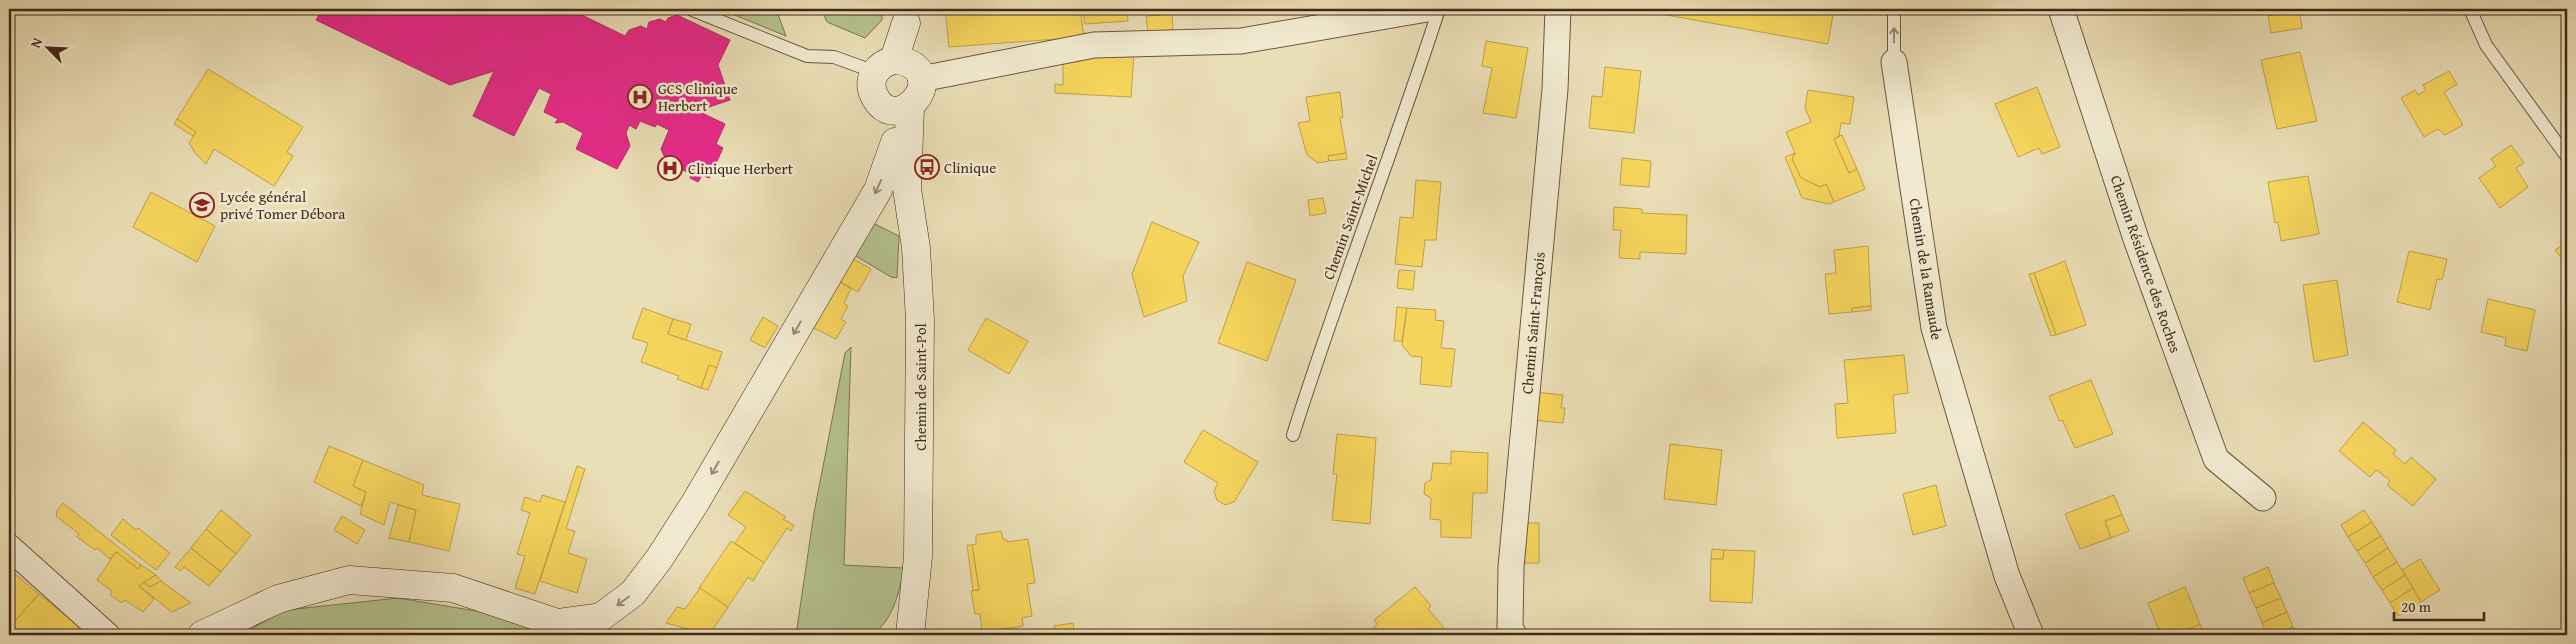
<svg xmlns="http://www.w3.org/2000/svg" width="2576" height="644" font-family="'Gentium Book Plus',serif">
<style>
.green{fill:#b4c290;stroke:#7c7554}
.homes{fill:#f6d55c;stroke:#c0a148}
.health{fill:#e7298a;stroke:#b62968}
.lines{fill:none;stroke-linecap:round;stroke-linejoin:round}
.service-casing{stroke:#6d5640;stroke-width:14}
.minor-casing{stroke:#6d5640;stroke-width:27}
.secondary-casing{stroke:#432818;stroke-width:29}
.service{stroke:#f1ead0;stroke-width:12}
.minor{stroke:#f1ead0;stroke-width:25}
.secondary{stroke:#f1ead0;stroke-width:28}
.oneway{stroke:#9a8974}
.labels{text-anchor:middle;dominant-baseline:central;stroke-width:5;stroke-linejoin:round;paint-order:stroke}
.poi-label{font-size:15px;fill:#432818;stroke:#f1ead0;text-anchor:start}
.street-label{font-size:15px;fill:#432818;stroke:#f1ead0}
</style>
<rect width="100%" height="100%" fill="#eadeb6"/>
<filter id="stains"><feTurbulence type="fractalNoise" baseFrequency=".004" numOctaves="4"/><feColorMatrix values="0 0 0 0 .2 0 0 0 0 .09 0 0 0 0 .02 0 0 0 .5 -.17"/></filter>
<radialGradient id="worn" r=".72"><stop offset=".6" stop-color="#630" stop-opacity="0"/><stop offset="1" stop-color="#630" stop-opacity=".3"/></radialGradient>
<g class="green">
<path d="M720,9H776L786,36Z"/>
<path d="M821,9H882V20L865,38L827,22Z"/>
<path d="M873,223L899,236L897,278L891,277L854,255Z"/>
<path d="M851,347L844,565L904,568C900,590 892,625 870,635H796L814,513L845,353Z"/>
<path d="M398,598L500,615L564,635H239L286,610Z"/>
</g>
<g class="homes">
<path d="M945,9H1080L1084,37L949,47Z"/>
<path d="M1083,9H1127L1128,21L1085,24Z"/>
<path d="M1633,9H1834L1828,44Z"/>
<path d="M2536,9H2567V17Z"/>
<path d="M2299,10L2302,28L2271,33L2268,16Z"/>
<path d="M1172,14L1173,30L1148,31L1146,16Z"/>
<path d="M1486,41L1528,48L1516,118L1483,113L1492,68L1482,66Z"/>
<path d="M2300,52L2317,121L2277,129L2261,60Z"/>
<path d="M1134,54L1131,97L1055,93V84L1063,85V61L1079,62V56Z"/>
<path d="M1605,67L1641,71L1634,133L1589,128L1592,96L1602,97Z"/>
<path d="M208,69L303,127L287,152L293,156L274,186L214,149L206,164L196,154L189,143L196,132L177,119Z"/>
<path d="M2449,71L2457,84L2444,92L2463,125L2445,135L2438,129L2424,137L2401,98L2415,90L2418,95L2426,90L2423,85Z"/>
<path d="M2037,87L2060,147L2042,154L2039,148L2018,157L1995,104Z"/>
<path d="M1808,90L1854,97L1850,124L1841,123L1839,136L1834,139L1849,173L1857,169L1865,189L1834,202L1826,184L1820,187L1801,178L1792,159L1795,153L1786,132L1811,122L1805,108Z"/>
<path d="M1340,92L1343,117L1340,118L1346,153L1328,156L1329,161L1318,163L1307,155L1298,123L1310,121L1306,97Z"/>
<path d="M177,119L196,132L193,136L174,124Z"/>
<path d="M1842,135L1857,169L1849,173L1834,139Z"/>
<path d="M2511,145L2524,163L2516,168L2528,187L2500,208L2479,178L2496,166L2491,159Z"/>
<path d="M1346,153L1347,159L1329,161L1328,156Z"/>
<path d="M1795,153L1792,159L1801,178L1820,187L1826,184L1834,202L1829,204L1802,198L1785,157Z"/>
<path d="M1622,158L1651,161L1649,187L1620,185Z"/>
<path d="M2308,176L2319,234L2281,241L2278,222L2275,223L2268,182Z"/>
<path d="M1416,180L1441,182L1436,240H1425L1422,267L1395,264L1400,217L1413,218Z"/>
<path d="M151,192L215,226L197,262L133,227Z"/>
<path d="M1323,198L1326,213L1310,216L1308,200Z"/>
<path d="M1614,207L1642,209V213L1687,215L1686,254L1640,252V259L1619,258L1621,230H1613Z"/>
<path d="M1152,222L1199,242L1183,276L1187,301L1144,317L1132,274Z"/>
<path d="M2565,244L2567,253L2561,257L2555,250Z"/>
<path d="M1868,246L1871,306L1852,308V312L1829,314L1825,274L1836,273L1834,250Z"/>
<path d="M2409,251L2447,259L2442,280L2437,279L2430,310L2397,302Z"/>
<path d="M852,258L871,269L858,292L839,281Z"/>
<path d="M2065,261L2086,325L2056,335L2034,273Z"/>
<path d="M1247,262L1296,280L1267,361L1218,343Z"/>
<path d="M1399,270L1415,271L1413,290L1397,288Z"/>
<path d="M2034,273L2056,335L2051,336L2029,274Z"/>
<path d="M837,280L851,289L844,303L848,306L841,319L846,322L836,339L810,326Z"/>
<path d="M2337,280L2348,355L2314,362L2303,285Z"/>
<path d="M2488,299L2535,310L2527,351L2505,346L2506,338L2481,332Z"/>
<path d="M1871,306V310L1852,312V308Z"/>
<path d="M1397,307L1407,308L1402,341H1394Z"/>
<path d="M643,308L673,319L668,334L722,352L717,368L709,365L701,388L677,379L679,376L641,362L648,343L632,338Z"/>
<path d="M1407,308L1436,310L1435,320L1444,321L1441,348L1455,349L1451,387L1420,384L1422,357L1411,356L1402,345Z"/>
<path d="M763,317L778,326L765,348L750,340Z"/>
<path d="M986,318L1028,341L1009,374L968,350Z"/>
<path d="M673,319L691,324L686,340L668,334Z"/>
<path d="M1904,355L1908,393L1893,395L1896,433L1837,438L1835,404L1848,403L1844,360Z"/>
<path d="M709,365L717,368L708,390L701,388Z"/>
<path d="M2091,380L2113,434L2075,448L2062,420L2059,421L2049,396Z"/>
<path d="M1536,392L1563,395L1561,408H1565L1563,423L1533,420Z"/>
<path d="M2363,422L2396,450L2393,454L2405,464L2411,457L2436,479L2413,506L2387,485L2390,481L2377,470L2370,477L2339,451Z"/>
<path d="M1203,430L1258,462L1234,502L1225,505L1217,500L1214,491L1218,483L1184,462Z"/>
<path d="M1337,434L1376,438L1370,524L1332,520L1337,474H1333Z"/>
<path d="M1670,444L1722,450L1716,505L1664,499Z"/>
<path d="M329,446L363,460L353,486L366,492L361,506L314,482Z"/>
<path d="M1451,451L1488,453L1487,493H1473L1471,538L1441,537V520L1430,519L1431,498L1424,494L1425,483L1431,480L1433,463L1451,464Z"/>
<path d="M363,460L424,485L422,495L460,504L449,551L409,542L416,510L390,502L384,525L360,514L366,492L353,486Z"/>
<path d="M577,466L585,469L566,529L575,531L568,553L587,559L577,593L540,581Z"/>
<path d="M1936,485L1946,526L1913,535L1903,494Z"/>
<path d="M745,491L786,517L783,519L794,525L791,531L787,528L764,563L735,543L746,527L728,515Z"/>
<path d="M542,495L565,502L535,594L515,588L525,556L517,554L530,513L521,510L525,497L540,502Z"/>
<path d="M2114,495L2122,515L2105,521L2111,538L2080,549L2065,514Z"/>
<path d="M63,503L141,565L138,569L116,552L110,559L97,548L95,550L77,537L79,534L56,516L57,511Z"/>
<path d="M398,505L416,510L409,542L389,538Z"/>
<path d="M221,510L251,535L236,554L206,529Z"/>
<path d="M2364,510L2372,522L2348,537L2341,525Z"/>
<path d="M2122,515L2129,531L2111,538L2105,521Z"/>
<path d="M342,516L365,530L357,544L334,530Z"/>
<path d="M123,519L136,530L138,528L170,553L156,570L111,535Z"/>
<path d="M2372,522L2381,536L2357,551L2348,537Z"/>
<rect x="1524" y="523" width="15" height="40"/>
<path d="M206,529L236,554L221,572L191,548Z"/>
<path d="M1001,531L1003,539L1007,540V542L1028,539L1035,583L1027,584L1032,616L1022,618L1023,626L982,632L980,614H975L971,591L979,590L972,545L976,544V535Z"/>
<path d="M2381,536L2388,548L2365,563L2357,551Z"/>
<path d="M731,541L764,563L753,581L748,577L728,607L699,588Z"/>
<path d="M967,545H972L979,590H973Z"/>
<path d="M191,548L221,572L209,586L184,567L181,571L175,567Z"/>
<path d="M2388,548L2397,562L2373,577L2365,563Z"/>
<path d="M1712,549L1724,550L1723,559H1711Z"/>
<path d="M1724,550L1755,551L1752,603L1710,601L1711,559H1723Z"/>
<path d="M116,552L138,569L141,565L156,575L139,586L154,599L143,612L125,600L122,603L110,595L112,591L97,580Z"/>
<path d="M2420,559L2440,590L2421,602L2402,570Z"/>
<path d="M2397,562L2405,575L2382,590L2373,577Z"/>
<path d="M2268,567L2274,583L2249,593L2243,578Z"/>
<path d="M9,569L39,594L9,628Z"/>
<path d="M156,575L161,581L150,587L144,582Z"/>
<path d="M2405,575L2413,588L2390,603L2382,590Z"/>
<path d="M161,581L191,603L172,612L139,586L144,582L150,587Z"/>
<path d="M2274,583L2281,598L2256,608L2249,593Z"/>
<path d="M1415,587L1431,606L1428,609L1450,635H1377L1374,627L1377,624L1374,620Z"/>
<path d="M2185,587L2200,624L2189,629L2192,635H2161L2148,603Z"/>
<path d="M700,588L728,607L709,635L666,623L677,607L685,609Z"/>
<path d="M2413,588L2421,602L2398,616L2390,603Z"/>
<path d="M39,594L88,634L87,635H9V628Z"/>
<path d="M2281,598L2287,612L2262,623L2256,608Z"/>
<path d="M2287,612L2293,627L2273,635H2267L2262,623Z"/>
<path d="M1073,623L1075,635H1056L1054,626Z"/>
<path d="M2200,624L2205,635H2192L2189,629Z"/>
<path d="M2293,627L2296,635H2273Z"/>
</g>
<path class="health" d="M311,9H585L582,15L625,36L629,30L641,26L647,29L649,22L660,19L666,22L668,18L677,15L730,40L718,65L730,100L706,108L704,114L725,124L716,144L723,148L709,178L702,175L698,182L690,178L691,174L679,168L678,172L669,168L672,162L665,158L661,149L669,130L657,124L655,127L640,121L636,129L629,125L626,133L630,146L617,169L576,149L583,133L563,122L555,123L558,119L544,112L551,94L539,88L514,136L473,116L494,71L450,85L316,20L320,13Z"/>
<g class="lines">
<defs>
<g id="service">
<path d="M690,9L807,56L834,57L875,72"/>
<path d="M1894,9V62"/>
<path d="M2470,9L2486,45L2567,157"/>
<path d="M1293,435C1338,292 1393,152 1439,9"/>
</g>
<g id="minor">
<path d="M2061,9L2136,239L2216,459L2263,498"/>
<path d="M1894,62L1934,328L2007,576L2031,635"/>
<path d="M921,79L1094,45L1241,41L1427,9"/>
<path d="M9,547L107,635"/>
<path d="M1514,635L1510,628L1511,567L1555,89L1558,9"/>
</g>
<g id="secondary">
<path d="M899,60C955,73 895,141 874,95C866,78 878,64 894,60L906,23"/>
<path d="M910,107L907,189L916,248L920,320L918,556L910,635"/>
<path d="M557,623L601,617L633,593L659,559L695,503L878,190L895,142"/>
<path d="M202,635L278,599L349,580L453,588L575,629"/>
</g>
</defs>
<use href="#service" class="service-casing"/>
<use href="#minor" class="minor-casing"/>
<use href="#secondary" class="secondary-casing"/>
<use href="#service" class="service"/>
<use href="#minor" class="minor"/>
<use href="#secondary" class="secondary"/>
</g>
<defs><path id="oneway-shaft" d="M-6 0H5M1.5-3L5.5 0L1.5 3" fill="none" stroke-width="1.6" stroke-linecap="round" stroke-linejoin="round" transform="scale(1.25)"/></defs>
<g class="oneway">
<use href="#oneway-shaft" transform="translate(1894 35) rotate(-90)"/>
<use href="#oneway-shaft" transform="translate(878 187) rotate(114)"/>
<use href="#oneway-shaft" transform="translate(797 328) rotate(120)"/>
<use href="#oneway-shaft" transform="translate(715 468) rotate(120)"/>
<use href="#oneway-shaft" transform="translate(623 601) rotate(143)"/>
</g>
<defs>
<symbol id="hospital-ring" viewBox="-11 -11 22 22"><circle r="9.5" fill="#f1ead0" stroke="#8f2418" stroke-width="1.5"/><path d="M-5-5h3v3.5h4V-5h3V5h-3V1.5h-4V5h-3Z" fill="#8f2418"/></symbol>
<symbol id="bus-ring" viewBox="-11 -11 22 22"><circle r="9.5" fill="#f1ead0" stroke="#8f2418" stroke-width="1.5"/><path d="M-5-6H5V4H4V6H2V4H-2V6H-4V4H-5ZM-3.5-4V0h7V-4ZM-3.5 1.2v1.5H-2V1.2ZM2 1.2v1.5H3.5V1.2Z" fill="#8f2418"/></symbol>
<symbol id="school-ring" viewBox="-11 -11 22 22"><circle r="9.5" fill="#f1ead0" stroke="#8f2418" stroke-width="1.5"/><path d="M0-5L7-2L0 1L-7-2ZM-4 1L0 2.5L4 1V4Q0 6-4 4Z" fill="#8f2418"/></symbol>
</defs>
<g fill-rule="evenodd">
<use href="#hospital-ring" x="626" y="83" width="28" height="28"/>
<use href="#bus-ring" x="913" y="153" width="28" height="28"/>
<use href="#hospital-ring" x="656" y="154" width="28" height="28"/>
<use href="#school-ring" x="188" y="191" width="28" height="28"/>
</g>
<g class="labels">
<g class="poi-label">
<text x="658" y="88">GCS Clinique<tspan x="658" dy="17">Herbert</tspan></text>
<text x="944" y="167">Clinique</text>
<text x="688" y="168">Clinique Herbert</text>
<text x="220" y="196">Lycée général<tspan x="220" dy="17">privé Tomer Débora</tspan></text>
</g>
<g class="street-label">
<text transform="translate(1350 217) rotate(-70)">Chemin Saint-Michel</text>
<text transform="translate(2146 264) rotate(71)">Chemin Résidence des Roches</text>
<text transform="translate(1926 269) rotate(81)">Chemin de la Ramaude</text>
<text transform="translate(1533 323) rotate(-85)">Chemin Saint-François</text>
<text transform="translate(920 387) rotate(-90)">Chemin de Saint-Pol</text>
</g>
</g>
<rect width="2576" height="644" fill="none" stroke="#eadeb6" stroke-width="30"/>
<rect x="10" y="10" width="2556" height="624" fill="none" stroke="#432818" stroke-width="2.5"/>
<rect x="15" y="15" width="2546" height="614" fill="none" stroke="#432818"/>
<g transform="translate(48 48) rotate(294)" stroke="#f1ead0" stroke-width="4" paint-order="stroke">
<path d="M0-4L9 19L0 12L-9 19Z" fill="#432818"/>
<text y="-8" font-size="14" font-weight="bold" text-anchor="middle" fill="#432818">N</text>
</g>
<path d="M2394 612v8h90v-8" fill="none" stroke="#432818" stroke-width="2.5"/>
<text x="2401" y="612" font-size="15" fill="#432818" stroke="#f1ead0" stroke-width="4" paint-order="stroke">20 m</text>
<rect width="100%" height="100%" filter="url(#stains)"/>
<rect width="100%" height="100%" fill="url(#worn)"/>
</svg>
